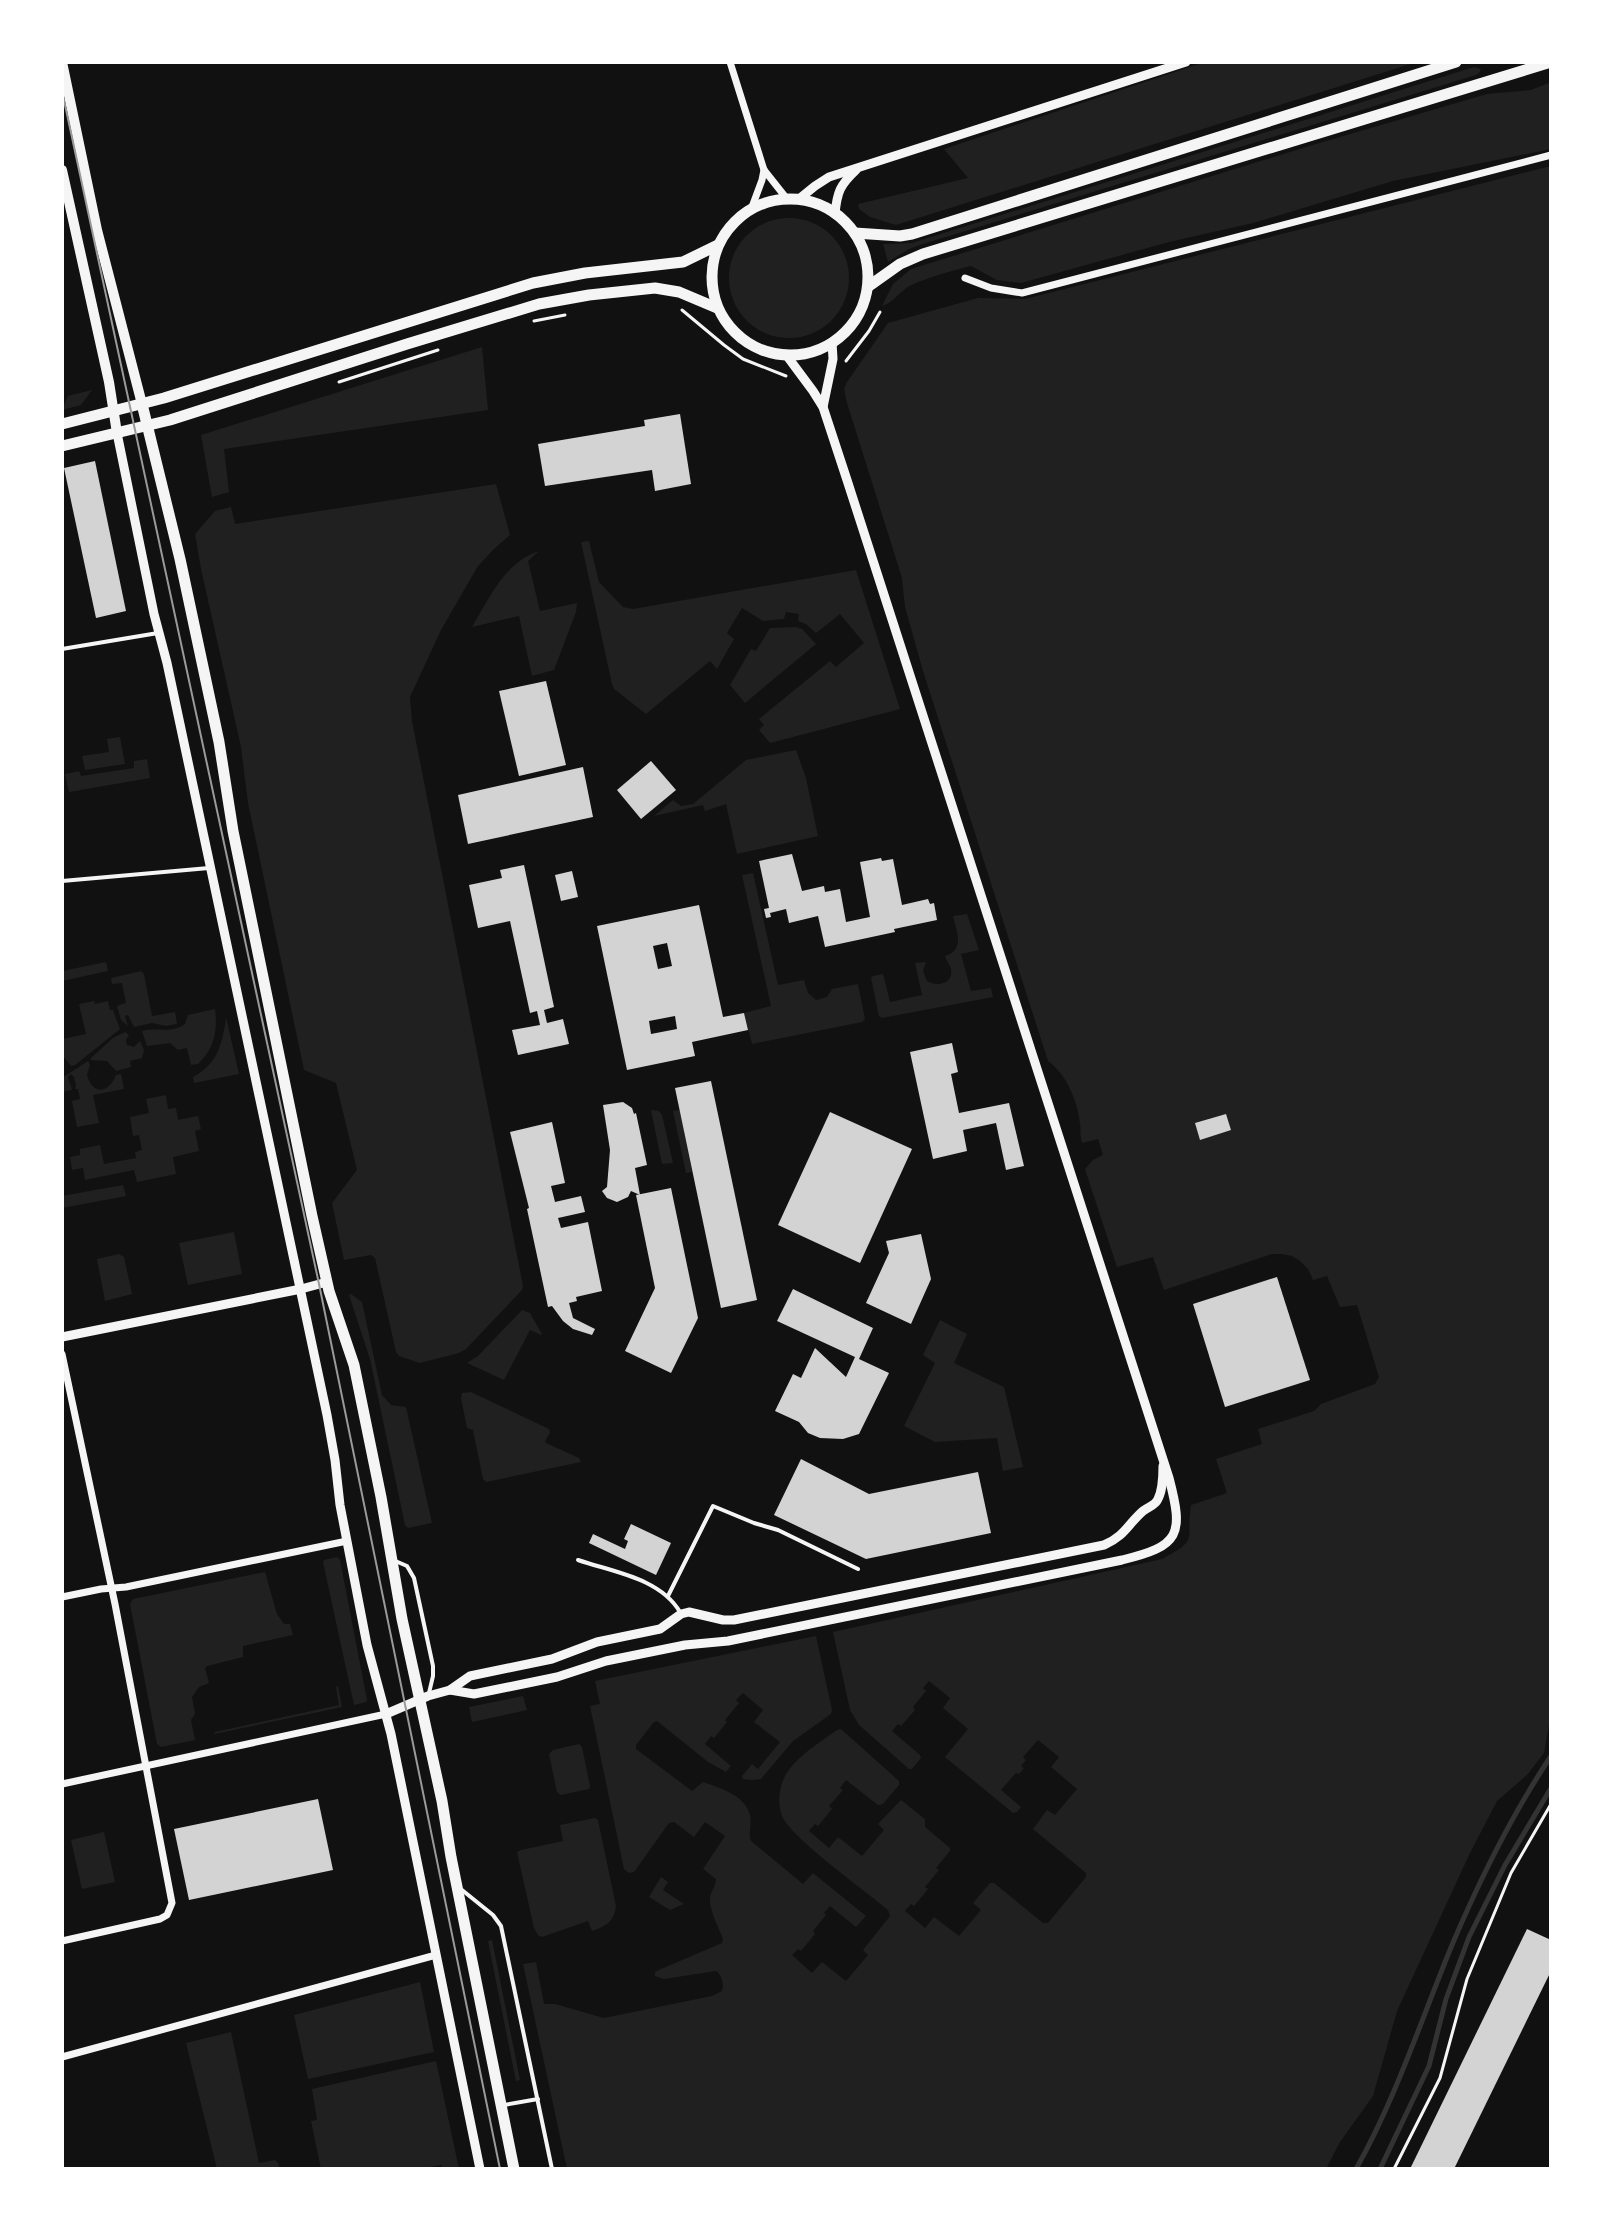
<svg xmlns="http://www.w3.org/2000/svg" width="1613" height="2231" font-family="Poppins,sans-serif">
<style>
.green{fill:#202020}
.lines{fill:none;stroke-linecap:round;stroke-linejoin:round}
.stream{stroke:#333;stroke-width:5}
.building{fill:#d3d3d3;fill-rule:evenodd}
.path{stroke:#f5f5f5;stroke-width:3}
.service{stroke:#f5f5f5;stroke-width:4}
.minor{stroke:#f5f5f5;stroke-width:7}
.tertiary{stroke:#f5f5f5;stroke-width:9}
.secondary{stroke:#f5f5f5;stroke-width:10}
.primary{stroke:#f5f5f5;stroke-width:11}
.tram{stroke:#9a9a9a;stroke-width:2}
</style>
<rect width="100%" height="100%" fill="#111"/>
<g class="green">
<path d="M1205,62H1417L896,225L870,217L859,209L858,204L968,178L944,149Z"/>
<path d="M1474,67L1481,69L1479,73L1476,75L923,244L909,249L888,262L883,244L912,243Z"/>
<path d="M1551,82V149L1393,181L1253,223L1169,242L1021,283L997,280L971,266C955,270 921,279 908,287C898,293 893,303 882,306L893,284L911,269L1316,144L1487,94L1531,90Z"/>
<path d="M1551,166V1713L1544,1753L1527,1775L1497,1801L1470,1853L1397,2011L1373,2096L1340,2142L1326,2169H567L523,1964L536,1962L544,2004H555L604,2018L712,1996L722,1991C724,1984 722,1975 716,1971L664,1979L655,1976V1972L661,1969L722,1943L723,1939C719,1928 709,1910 710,1898C711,1890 716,1887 716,1879L703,1869L725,1836L705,1822L694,1837L674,1822L669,1823L634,1872L629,1873L624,1869L590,1706L600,1704L595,1681L816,1636L832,1710L831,1714L793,1741L761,1779L752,1780L743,1779L742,1776L752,1764L758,1769L780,1742L754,1722L763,1710L743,1693L736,1700L739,1703L725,1720L727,1722L714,1738L711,1736L705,1744L731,1766L726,1772L708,1762L657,1721L654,1722L636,1745V1749L692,1791L703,1782C720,1788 745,1795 750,1815C752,1824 748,1832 751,1841L803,1884L813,1873L866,1916L856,1927L830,1906L824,1913L826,1915L813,1931L815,1934L801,1951L798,1949L792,1955L812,1973L822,1962L846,1981L868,1955L863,1950L890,1916L888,1910C867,1892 790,1837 782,1816C777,1802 779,1787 786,1774C798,1755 819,1743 837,1730L841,1729L899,1781V1785L883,1804L878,1805L846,1780L840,1788L843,1790L829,1806L832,1809L818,1826L815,1824L809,1831L829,1848L838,1837L862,1856L884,1830L878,1824L901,1800L925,1819V1827L950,1848V1851L936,1868L939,1870L925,1887L928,1889L914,1906L911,1904L905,1911L925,1928L934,1917L959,1936L981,1910L973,1903L990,1883H994L1043,1923H1048L1086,1877V1873L1033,1829L1047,1810L1055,1815L1077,1789L1051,1767L1059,1757L1038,1740L1023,1757L1026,1760L1021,1766L1024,1768L1019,1774L1016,1773L1001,1790L1021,1807L1017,1812L1013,1813L945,1757L968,1729L943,1708L950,1698L929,1681L923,1688L926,1691L913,1707L915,1710L901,1726L898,1724L892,1731L920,1755L921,1758L912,1769H909L859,1725L850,1710L833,1632L1162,1559C1201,1539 1185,1539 1191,1505L1227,1493L1216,1459L1262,1444L1258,1429L1314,1411L1321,1404L1375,1384L1379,1377L1357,1305L1340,1307L1327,1276L1313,1280L1308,1269L1300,1261L1292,1256L1282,1254H1272L1164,1290L1153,1257L1117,1267L1085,1169L1093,1160L1103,1155L1098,1139L1082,1143C1080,1136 1081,1131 1080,1124C1078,1101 1066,1074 1048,1061L923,671L905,607L902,578L847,403L844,389L847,382L888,323L978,298L1025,299Z"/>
<circle cx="789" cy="278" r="60"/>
<path d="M482,347L488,410L224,449L229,492L212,497L201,435Z"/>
<path d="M92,390L81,405L62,410L68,396Z"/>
<path d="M496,484L510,535L494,549L478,566L441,630L410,697L412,721L523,1286L522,1290L466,1349L459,1353L420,1363L399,1356L396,1352L375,1258L371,1255L344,1260L332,1203L357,1170L336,1083L304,1070L248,803L241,747L201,569L195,534L215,511L231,507L235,524Z"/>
<path d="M589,541L599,582L623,607L633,609L856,570L900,709L770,743L759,730L764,725L759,719L830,661L836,667L864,643L840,614L816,633L806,624L798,621L799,614L786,612L784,619L763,621L742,608L727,633L734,639L717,669L710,661L646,714L614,689L612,684L581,542Z"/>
<path d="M539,551L528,561L540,611L577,603L576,612L554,670L532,676L519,616L472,627C490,597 504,563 539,551Z"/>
<path d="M796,627L802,629L816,644L745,703L730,685L751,649L756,651L770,628Z"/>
<path d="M120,737L125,764L85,770L82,756L109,752L107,739Z"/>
<path d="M796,750L806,778L818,836L737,854L726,804L705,811L703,805L654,816L673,800L681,806L693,804L746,760Z"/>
<path d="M147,759L150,778L69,792L65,774L79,771L81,776L134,768V761Z"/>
<path d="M753,873L778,985L804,980L808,993L816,1000L827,997L832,989L858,984L865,1019L862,1022L752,1044L744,1013L771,1006L742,875Z"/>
<path d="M967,914L979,950L961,954L971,991L991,988L993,997L882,1018L879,1016L871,978L873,976L883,974L890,1002L922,995L915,963L926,962L923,971L927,981C937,987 954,984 951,969C951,967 945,958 945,956C965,950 957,933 953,916Z"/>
<path d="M106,962L108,971L62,981V971Z"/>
<path d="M141,971L144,974L152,1016L175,1012L177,1024L166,1026L152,1023L134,1027L128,1015L125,1016L128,1026L121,1020L117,1006L126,1003L122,983L112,984L111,978Z"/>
<path d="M94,1001L95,1004L108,1001L110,1010H113L120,1029L75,1065L71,1066L63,1056L62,1039L86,1034L79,1004Z"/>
<path d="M215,1009C218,1031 214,1049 198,1064L191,1065L187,1048L178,1050L170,1043L147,1046L142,1031C158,1027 171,1034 185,1024L188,1015Z"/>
<path d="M226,1017L239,1074L194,1083L193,1077C218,1064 223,1042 226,1017Z"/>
<path d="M125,1032L129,1035L126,1040L127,1045L134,1047L140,1041L144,1050L142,1058L130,1061L131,1067L116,1071L107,1061L91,1060V1058L113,1038Z"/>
<path d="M88,1061L90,1065L87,1075C93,1096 109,1093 116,1075L121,1074L124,1089L93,1095L99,1123L77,1127L72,1101L80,1099L78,1089H75L76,1086L74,1077L71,1074L68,1077L72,1090L62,1092V1078Z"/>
<path d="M166,1095L168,1109L176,1108L178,1120L198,1116L201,1129L195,1131L199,1151L173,1157L176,1174L137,1182L134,1170L85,1180L83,1168L72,1170L70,1157L80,1155V1149L100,1145L104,1164L136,1158L135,1152L142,1150L139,1135L133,1136L130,1117L149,1113L146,1099Z"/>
<path d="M651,1110L659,1111L662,1115L673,1163L662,1164Z"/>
<path d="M680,1110L692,1172L686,1173L673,1111Z"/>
<path d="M123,1185L126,1196L62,1208V1196Z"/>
<path d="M234,1232L242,1274L188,1285L179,1243Z"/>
<path d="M119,1254L124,1257L132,1294L105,1301L97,1259Z"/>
<path d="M351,1294L362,1302L382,1395L391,1405L406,1407L432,1523L408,1528L405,1525L370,1359L349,1295Z"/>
<path d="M522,1310L530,1313L542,1334L541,1335L530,1330L504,1380L467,1363L478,1356Z"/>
<path d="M940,1320L967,1334L954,1363L1004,1387L1023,1467L1003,1471L997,1438L935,1442L904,1426L935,1363L923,1355Z"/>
<path d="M471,1392L549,1429L550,1433L545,1441L546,1443L579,1458L581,1462L486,1482L483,1479L473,1430L467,1428L461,1398L462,1393Z"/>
<path d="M337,1557L340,1560L367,1700L366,1702L354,1705L323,1562L324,1560Z"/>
<path d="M265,1572L277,1614L284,1624H290L293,1635L243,1646V1657L207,1666L205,1668L209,1683L199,1687L192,1697L195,1714L191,1720L195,1740L161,1747L157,1744L130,1604L133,1599Z"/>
<path d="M338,1686L342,1707L214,1734L215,1732L339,1705L336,1687Z"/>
<path d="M523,1696L527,1710L472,1722L469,1707Z"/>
<path d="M579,1744L582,1747L590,1786L589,1789L561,1795L557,1792L549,1754L553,1750Z"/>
<path d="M595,1818L598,1820L616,1906C614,1922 606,1926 592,1931L588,1921L542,1937L538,1935L534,1928L517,1852L521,1850L563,1841L560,1825Z"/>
<path d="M104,1832L115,1882L82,1889L71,1840Z"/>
<path d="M661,1877L668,1882L663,1890L684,1904L670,1910L649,1897Z"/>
<path d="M492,1940L520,2080L516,2081L488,1941Z"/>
<path d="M420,1982L434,2052L308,2079L294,2015Z"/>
<path d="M231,2032L259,2163L275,2160L278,2163L280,2169H217L186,2043Z"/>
<path d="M436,2061L459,2169H442L441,2165L419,2169H321L311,2121L317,2120L312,2089Z"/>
</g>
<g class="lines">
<g class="stream">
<path d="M1356,2169C1396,2098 1421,2020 1452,1945C1480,1879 1511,1816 1551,1756"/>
<path d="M1380,2169L1429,2066L1446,1999L1469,1937L1505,1865L1551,1788"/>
</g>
</g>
<g class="building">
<path d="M680,414L691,484L655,491L652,470L545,486L538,444L645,426L644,420Z"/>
<path d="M95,461L126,611L96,618L64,468Z"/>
<path d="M546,681L566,765L519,776L499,691Z"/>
<path d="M651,761L676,790L641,819L617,790Z"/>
<path d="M583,767L593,817L468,844L458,795Z"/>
<path d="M792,854L802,891L824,886L825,892L840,889L846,922L870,917L860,862L881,858L882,861L893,859L902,905L928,899L930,904L934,903L937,920L894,929L895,932L825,947L818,916L789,923L786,909L770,913L771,917L766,918L764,909L769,908L759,861Z"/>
<path d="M524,865L554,1007L544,1010L547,1023L563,1019L569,1044L518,1055L512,1030L540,1025L537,1011L530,1013L510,921L478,928L469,885L502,878L500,870Z"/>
<path d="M572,871L578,897L561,901L555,875Z"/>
<path d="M699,905L723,1017L744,1013L748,1030L692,1042L695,1056L627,1070L597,926ZM667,943L672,966L658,969L653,946ZM675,1016L677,1029L651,1034L649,1021Z"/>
<path d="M952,1043L958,1072L951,1074L959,1113L1009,1103L1024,1166L1006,1170L996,1123L963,1130L967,1151L933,1159L910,1052Z"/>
<path d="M711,1081L757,1300L721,1308L675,1088Z"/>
<path d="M623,1102L632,1108L634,1114L636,1113L647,1165L635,1168L640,1195L631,1191L628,1197L617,1202L607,1198L602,1191L607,1187L610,1150L603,1105Z"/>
<path d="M830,1112L912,1149L860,1263L778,1225Z"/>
<path d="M1226,1114L1231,1130L1200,1140L1195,1123Z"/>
<path d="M552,1122L565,1183L551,1186L555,1202L581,1196L585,1212L558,1218L561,1228L588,1222L602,1291L576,1297L577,1301L569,1303L573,1318L595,1329L592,1335L573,1329L563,1321L552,1306L548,1307L527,1209L529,1208L510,1132Z"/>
<path d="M671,1188L698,1318L671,1373L625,1351L655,1288L636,1195Z"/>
<path d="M921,1234L931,1279L911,1324L866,1303L889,1253L886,1241Z"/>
<path d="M1277,1277L1310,1380L1225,1407L1193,1304Z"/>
<path d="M793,1289L873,1328L859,1359L889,1373L859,1434L843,1439L820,1438L808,1433L799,1422L775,1411L793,1374L801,1378L815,1348L846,1377L855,1357L777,1321Z"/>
<path d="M801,1459L869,1494L978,1472L991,1533L866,1559L774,1515Z"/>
<path d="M631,1524L671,1543L656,1575L589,1543L593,1534L625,1549L628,1541L624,1539Z"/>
<path d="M318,1799L333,1870L189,1900L174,1829Z"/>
<path d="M1527,1929L1551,1940V1971L1454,2169H1410Z"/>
</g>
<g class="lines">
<g class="path">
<path d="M682,310L724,345L743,359L786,376"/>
<path d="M534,321L565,315"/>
<path d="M846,361L869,331L880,312"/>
<path d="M339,382L438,350"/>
<path d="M1394,2169L1440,2078L1467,1979L1511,1873L1551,1804"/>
</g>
<g class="service">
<path d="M62,649L158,633"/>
<path d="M62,881L209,868"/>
<path d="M393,1560L407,1566L414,1578L433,1666V1676L429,1693"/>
<path d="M578,1560C613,1572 660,1578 680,1612"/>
<path d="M668,1596L713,1506L754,1523L778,1530L858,1569"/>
<path d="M462,1890L493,1915L501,1926L552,2169"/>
<path d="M504,2105L538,2099"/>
</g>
<g class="minor">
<path d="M730,62L764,170L787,199"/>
<path d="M752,207L762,180L764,170"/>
<path d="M965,278L991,288L1022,293L1551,155"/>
<path d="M62,1354L115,1604L172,1903L167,1915L160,1919L62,1941"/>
<path d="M62,1597L101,1589L126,1587L347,1541"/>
<path d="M62,1784L386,1714"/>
<path d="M62,2057L436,1955"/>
</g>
<g class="tertiary">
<path d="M799,199L815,186L829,177L1186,62"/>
<path d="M835,214C837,192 840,185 856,170"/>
<path d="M823,407L833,359L832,342"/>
<path d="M117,433L154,614L167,663L327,1415L335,1460L340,1505L367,1645L391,1734L480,2169"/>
<path d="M62,1337L301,1289L327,1282"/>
<path d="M450,1690L470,1676L552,1659L597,1642L660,1629L681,1614L689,1612L723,1620H734L1104,1545C1125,1536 1128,1524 1143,1511C1149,1506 1155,1506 1158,1499C1163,1489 1163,1476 1163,1466"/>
<path d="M386,1714L428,1696L450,1690L474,1694L557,1677L606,1661L685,1645L728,1641L1122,1560C1180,1546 1184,1535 1169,1478L847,480L823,407L813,391L787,356"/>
</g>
<g class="secondary">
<path d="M62,62L97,230L142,404"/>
<path d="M62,170L109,382L117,433"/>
</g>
<g class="primary">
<circle cx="790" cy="277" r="78"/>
<path d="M855,233L900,236L912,234L1456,62"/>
<path d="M869,286L900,264L923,254L1551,62"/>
<path d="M142,404L180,559L219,742L233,831L312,1216L329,1291L354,1365L381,1497L402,1619L442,1801L451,1857L514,2169"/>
<path d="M62,424L164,398L533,283L585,273L683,262L718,245"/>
<path d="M62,446L170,420L407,344L539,304L589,295L655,288L679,292L717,308"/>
</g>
<path class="tram" d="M62,91L319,1284L500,2169"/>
</g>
<rect width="1613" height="2231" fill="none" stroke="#ffffff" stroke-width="128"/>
</svg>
